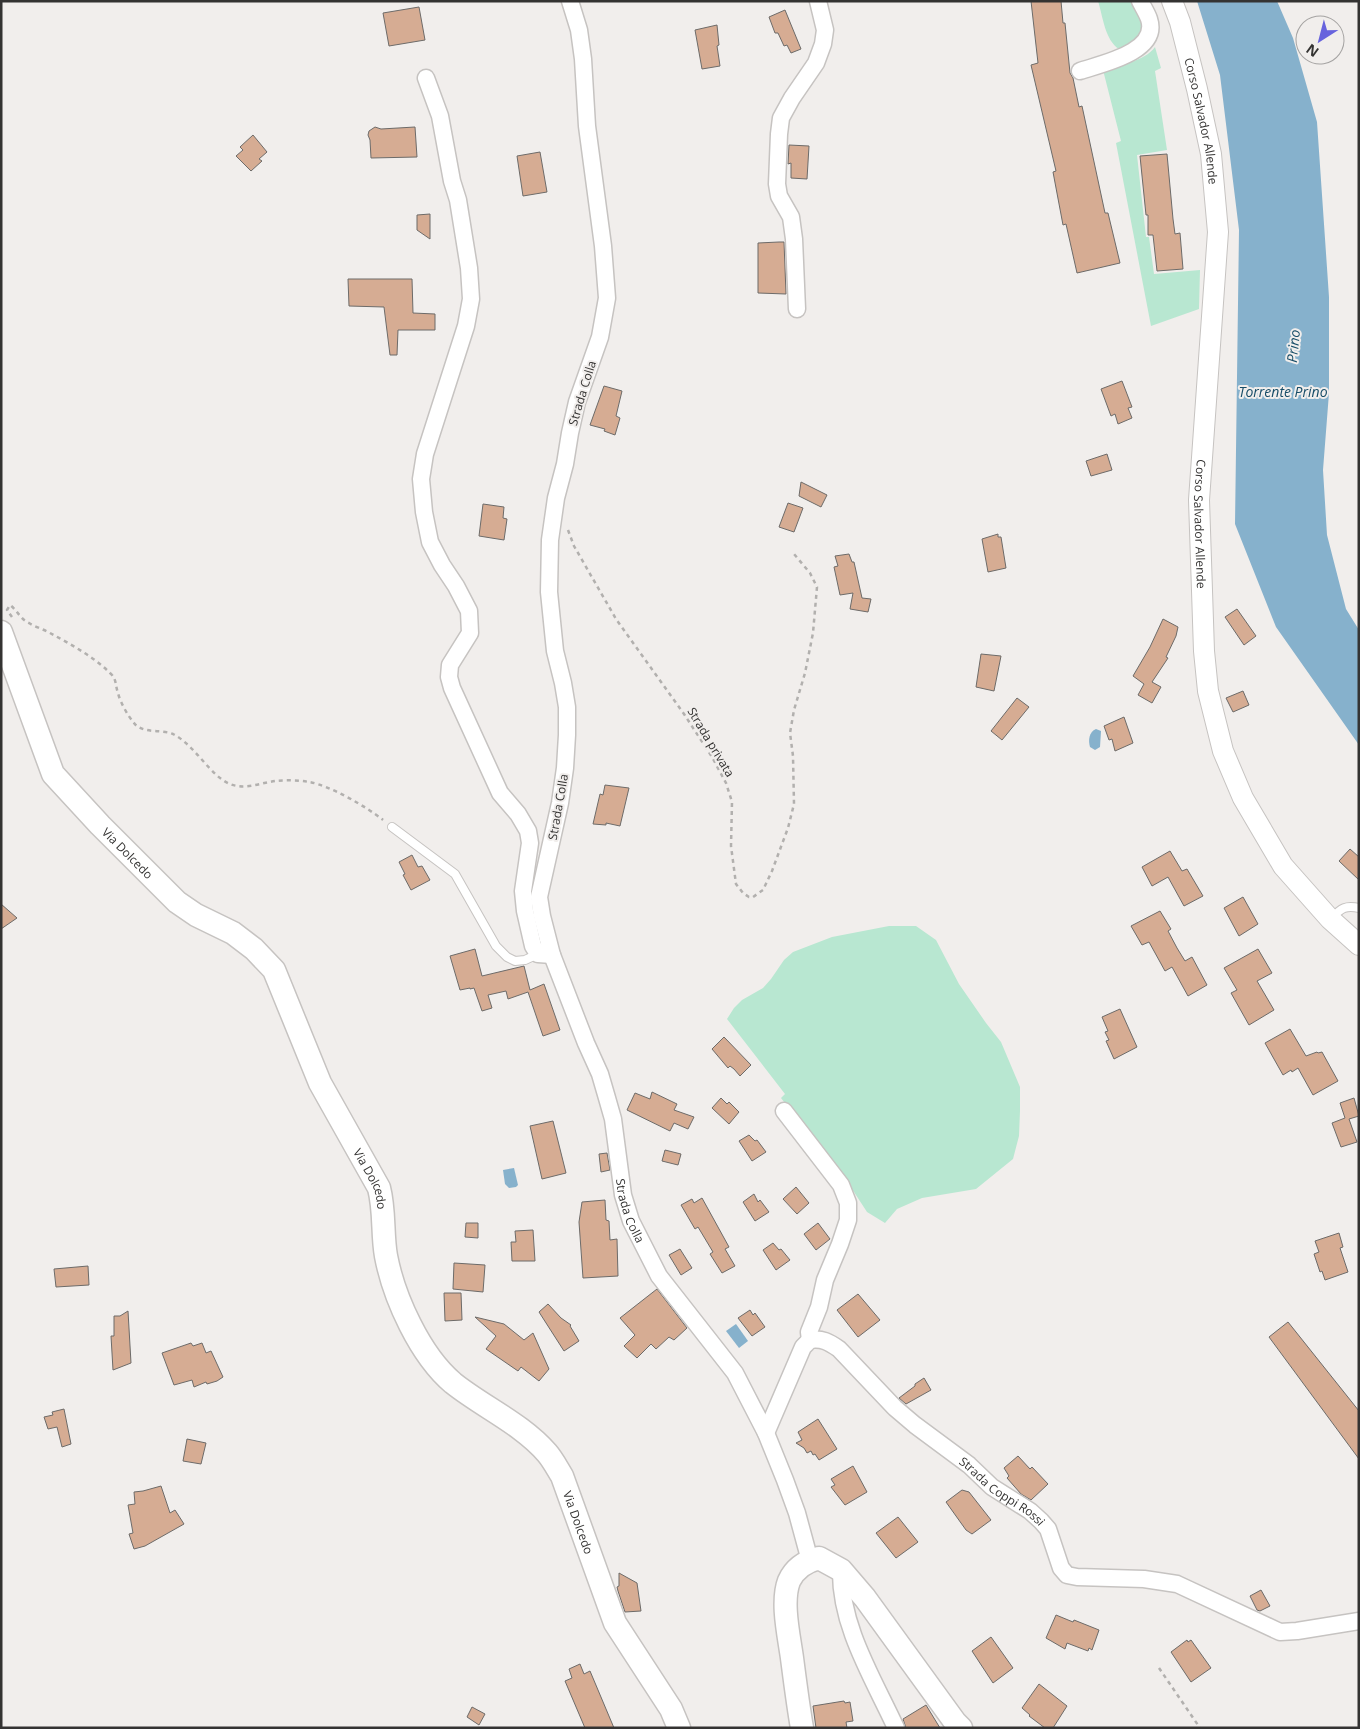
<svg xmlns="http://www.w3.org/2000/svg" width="1360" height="1729" font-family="'Open Sans',sans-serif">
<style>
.green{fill:#b8e7d1}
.water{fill:#86b1cc}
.building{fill:#d6ac93;stroke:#6d6b69}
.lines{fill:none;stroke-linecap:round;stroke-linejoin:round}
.service-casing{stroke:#c6c3c1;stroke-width:10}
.minor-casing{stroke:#c6c3c1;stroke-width:19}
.tertiary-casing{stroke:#c6c3c1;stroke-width:22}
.secondary-casing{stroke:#c6c3c1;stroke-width:25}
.path{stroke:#b2b0ae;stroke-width:2.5;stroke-dasharray:4 4;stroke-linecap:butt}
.service{stroke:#fff;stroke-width:8}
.minor{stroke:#fff;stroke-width:16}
.tertiary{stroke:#fff;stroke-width:20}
.secondary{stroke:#fff;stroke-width:22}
.labels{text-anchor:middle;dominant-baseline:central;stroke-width:4;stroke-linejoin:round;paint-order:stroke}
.street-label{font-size:12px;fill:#343332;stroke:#f1eeec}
.water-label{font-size:14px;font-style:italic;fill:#164c67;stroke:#f1eeec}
</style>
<rect width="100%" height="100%" fill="#f1eeec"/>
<g class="green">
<path d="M1098,1H1130L1137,10L1143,25L1137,41L1119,49C1105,40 1103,17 1098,1Z"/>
<path d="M1155,47L1161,68L1155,71L1167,150L1137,155L1146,237H1149L1154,274L1200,270L1199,309L1151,326L1116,143L1121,141L1103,70C1120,64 1144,62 1155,47Z"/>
<path d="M889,926H916L936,940L959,984L986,1023L1001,1042L1020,1087V1111L1019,1136L1013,1159L976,1189L922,1198L897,1209L885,1223L867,1212L854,1192L781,1098L785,1094L727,1019L734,1008L742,1000L763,988L771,979L784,960L793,952L832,937Z"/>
</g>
<g class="water">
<path d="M1197,1H1277L1293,38L1317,122L1329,297V393L1323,470L1327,535L1346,609L1359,630V745L1276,627L1235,524L1239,230L1220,75Z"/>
<path d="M1096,729L1101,731L1100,747L1095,750L1090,747C1088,740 1089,732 1096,729Z"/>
<path d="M514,1168L518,1185L516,1187L509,1188L505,1184L503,1170Z"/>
<path d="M736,1324L748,1341L739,1348L726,1331Z"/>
</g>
<g class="building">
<path d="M1031,1H1061L1063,23H1065L1070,73L1073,78L1079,107L1082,106L1105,213H1108L1120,263L1077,273L1066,224L1063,225L1053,172L1056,171L1031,65L1038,63Z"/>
<path d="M419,7L425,40L389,46L383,13Z"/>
<path d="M785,10L801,49L791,53L787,45L784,46L778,33H775L769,17Z"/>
<path d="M717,25L719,45L717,46L720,66L702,69L695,30Z"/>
<path d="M375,127L381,129L415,127L417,157L371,158L370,140L368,135L369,131Z"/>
<path d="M253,135L267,152L259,159L262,161L251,171L236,156L243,150L240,147Z"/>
<path d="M789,145L809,146L807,179L791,178V163L788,164Z"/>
<path d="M540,152L547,192L523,196L517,156Z"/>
<path d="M1167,154L1173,219L1175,234L1180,233L1183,269L1157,271L1153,235H1148V215H1146L1140,156Z"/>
<path d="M430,214V239L417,230V215Z"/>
<path d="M779,242H784L786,294L758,293V243Z"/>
<path d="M348,279H412L413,313L435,314V330H398L397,355H390L384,307L349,306Z"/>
<path d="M1122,381L1132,407L1128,408L1132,418L1118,424L1115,414L1111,416L1101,389Z"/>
<path d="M604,386L622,391L616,416L620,418L615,435L604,431L605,429L590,425Z"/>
<path d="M1107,454L1112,470L1091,476L1086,461Z"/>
<path d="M801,482L827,495L821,507L799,496Z"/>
<path d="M788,503L803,508L794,532L779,527Z"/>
<path d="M483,504L504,507L503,518L507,519L504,540L479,536Z"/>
<path d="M998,534V537H1001L1006,568L988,572L982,539Z"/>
<path d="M849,554L852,562H854L862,598L871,599L868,612L850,609L853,593L840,595L834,567L838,566L835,556Z"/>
<path d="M1237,609L1256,636L1244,645L1225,617Z"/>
<path d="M1163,619L1178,627L1176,636L1166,657L1168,658L1152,682L1161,687L1152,703L1138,695L1144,684L1133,676L1150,647Z"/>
<path d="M981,654L1001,656L994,691L976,687Z"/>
<path d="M1243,691L1249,705L1233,712L1226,698Z"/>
<path d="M1017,698L1029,707L1002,740L991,731Z"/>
<path d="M1124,717L1133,743L1115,751L1112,739L1109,740L1104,726Z"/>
<path d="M605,785L629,788L620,826L606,823V825L593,824L600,794L603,795Z"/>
<path d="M1350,849L1359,857V880L1339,861Z"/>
<path d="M1170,851L1182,871L1187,869L1203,896L1184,906L1168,877L1152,886L1142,867Z"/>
<path d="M412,855L418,867L422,866L430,880L411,890L403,875L405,874L399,862Z"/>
<path d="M1243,897L1258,924L1239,936L1224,908Z"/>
<path d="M1,904L17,918L1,929Z"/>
<path d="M1160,911L1171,929L1168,931L1177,948L1185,961L1192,957L1207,985L1188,996L1172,967L1165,971L1149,942L1142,945L1131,926Z"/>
<path d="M475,949L482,976L524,966L530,990L544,984L560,1030L543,1036L528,992L508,999L506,991L488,995L492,1008L482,1011L474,988L470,989V988L460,990L450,956Z"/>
<path d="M1258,949L1272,973L1257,981L1274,1010L1249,1025L1231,993L1237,990L1224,968Z"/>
<path d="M1120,1009L1137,1047L1114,1059L1106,1041L1109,1040L1105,1032L1108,1031L1102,1017Z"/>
<path d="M1290,1029L1306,1056L1317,1052L1318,1053L1322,1052L1338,1081L1313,1095L1298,1068L1292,1072L1291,1070L1283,1075L1265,1043Z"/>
<path d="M724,1037L751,1065L740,1076L734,1069L730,1066L728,1068L712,1049Z"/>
<path d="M652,1092L677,1104L674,1110L694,1117L688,1129L674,1123L670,1131L627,1110L635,1093L650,1099Z"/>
<path d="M721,1098L727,1104L729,1102L739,1112L729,1124L712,1108Z"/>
<path d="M1354,1098L1359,1116L1349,1119L1357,1142L1341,1147L1332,1123L1345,1118L1340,1103Z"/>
<path d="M553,1121L566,1173L542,1179L530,1126Z"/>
<path d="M749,1135L755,1141L757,1140L766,1152L752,1161L739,1141Z"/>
<path d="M665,1150L681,1154L678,1165L662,1161Z"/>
<path d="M607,1153L610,1170L601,1172L599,1154Z"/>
<path d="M796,1187L809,1203L797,1214L783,1199Z"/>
<path d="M754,1194L758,1202L760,1200L769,1212L755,1221L743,1202Z"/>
<path d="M702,1198L729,1247L725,1249L735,1266L722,1273L710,1254L713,1252L698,1227L695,1229L681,1205L692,1199L694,1203Z"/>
<path d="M605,1200L606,1220L609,1221L610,1240L617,1239L618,1276L583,1278L579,1222L582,1202Z"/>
<path d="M466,1223H478V1238L465,1237Z"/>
<path d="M818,1223L830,1239L816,1250L804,1234Z"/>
<path d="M533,1230L535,1261H512L511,1242H516L515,1231Z"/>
<path d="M1339,1233L1343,1247L1340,1248L1348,1272L1325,1280L1322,1271L1320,1272L1314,1254L1319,1252L1315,1241Z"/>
<path d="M773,1243L779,1250L781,1249L790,1260L776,1270L763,1250Z"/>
<path d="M680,1249L692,1268L681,1275L669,1255Z"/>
<path d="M454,1263L485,1265L483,1292L453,1289Z"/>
<path d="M88,1266L89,1285L56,1287L54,1269Z"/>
<path d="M657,1289L687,1328L674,1340L669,1337L656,1349L651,1344L637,1358L624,1346L635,1335L620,1318Z"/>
<path d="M444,1293H461L462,1320L445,1321Z"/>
<path d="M858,1294L880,1320L858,1337L837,1310Z"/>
<path d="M548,1304L561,1318L571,1325L570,1326L579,1341L564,1351L539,1312Z"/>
<path d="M750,1310L753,1315L755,1313L765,1327L752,1336L738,1318Z"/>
<path d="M128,1311L131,1363L113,1370L111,1336H114V1316H120Z"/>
<path d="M475,1317L504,1324L524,1340L533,1333L549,1369L539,1381L521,1367L518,1371L486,1349L496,1336Z"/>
<path d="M1288,1322L1359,1411V1459L1269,1337Z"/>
<path d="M191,1343L193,1346L202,1343L206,1353L211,1351L223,1377L217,1381L207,1384L206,1382L194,1387L192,1380L174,1385L162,1353Z"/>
<path d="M924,1378L931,1390L906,1404L899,1398L915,1386V1384Z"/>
<path d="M64,1409L71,1444L62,1447L57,1427L48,1429L44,1417L53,1415L52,1412Z"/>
<path d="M818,1419L837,1449L819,1460L815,1454L813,1455L811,1451L807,1453L804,1448L796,1443L802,1440L798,1432Z"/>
<path d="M187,1439L206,1443L201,1464L183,1461Z"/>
<path d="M1018,1456L1030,1469L1032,1467L1048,1484L1031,1500L1021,1494L1007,1478L1009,1476L1004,1468Z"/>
<path d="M853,1466L867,1492L845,1505L831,1487L835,1485L831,1479Z"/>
<path d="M161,1486L170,1513L175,1510L184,1524L145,1546L134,1549L129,1534L133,1533L128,1505L135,1504L134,1492L143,1491Z"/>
<path d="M962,1490L969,1492L991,1520L972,1534L966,1530L946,1502Z"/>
<path d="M898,1517L918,1542L896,1558L876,1533Z"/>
<path d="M619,1573L637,1583L641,1611L625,1612L618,1591L617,1587L619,1586Z"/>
<path d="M1261,1590L1270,1606L1260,1611L1257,1610L1250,1596Z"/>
<path d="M1056,1615L1073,1622L1074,1620L1099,1630L1092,1650L1089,1648L1088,1651L1067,1643L1065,1649L1046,1638Z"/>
<path d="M991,1637L1013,1668L993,1683L972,1651Z"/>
<path d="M1187,1640L1188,1642L1191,1640L1211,1668L1191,1682L1171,1652Z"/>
<path d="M580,1664L584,1674L590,1671L614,1728H585L565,1681L572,1678L569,1669Z"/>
<path d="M1039,1684L1067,1706L1053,1728H1045L1029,1716L1030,1715L1022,1708Z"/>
<path d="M844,1701L845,1703L850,1702L853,1721L846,1722L847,1728H816L813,1706Z"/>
<path d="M926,1705L940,1728H906L903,1719Z"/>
<path d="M472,1707L485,1714L479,1725L467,1717Z"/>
</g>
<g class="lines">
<defs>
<g id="service">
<path d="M392,827L455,874L496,946L507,957L515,961L525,960L538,954"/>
<path d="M1332,918C1341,908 1346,905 1359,908"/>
</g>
<g id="minor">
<path id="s1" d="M570,1L579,30L583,59L587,126L603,246L607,298L600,337L577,402L570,433L565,464L556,498L550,540L549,592L555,651L563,683L567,707V735L565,768L560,803L539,897L542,916L552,955L586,1043L600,1074L607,1098L613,1119L623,1195L631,1221L659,1276L735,1373L766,1433L785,1480L797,1513L810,1561"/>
<path d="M1080,71C1101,64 1160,52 1149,19C1147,13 1143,7 1140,1"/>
<path d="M426,78L440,116L452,181L458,200L469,268L471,299L466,326L425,454L421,479L424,512L430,542L442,565L456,586L469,611L470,633L450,665L449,677L452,688L500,793L518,814L528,831L530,843L523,891L525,911L533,946L538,954L552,955"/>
<path d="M797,309L794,239L791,217L779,196L777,184L779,134L781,118L792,98L816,63L823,44L825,30L818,1"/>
<path d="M784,1111L841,1185L848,1203V1220L840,1244L825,1280L819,1307L809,1332L810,1340"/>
<path id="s2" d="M766,1433L803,1347L810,1340C822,1338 829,1342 839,1349L895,1408L915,1425L969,1465L992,1487L1030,1511L1041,1521L1048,1529L1061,1568L1067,1575L1077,1577L1144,1579L1177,1584L1280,1632L1297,1631L1359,1621"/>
<path d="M841,1570C840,1626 873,1678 896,1728"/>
</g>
<g id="tertiary">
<path id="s3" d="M1172,1L1180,22L1197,89L1211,154L1218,232L1199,500L1204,651L1208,691L1223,751L1243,798L1283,866L1330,919L1359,945"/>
</g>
<g id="secondary">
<path id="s4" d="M1,632L53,774L100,825L177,902L196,915L233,933L254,949L274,970L320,1083L379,1188C385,1211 382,1234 386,1256C394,1298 420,1355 453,1383C483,1407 522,1424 547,1453C553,1460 557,1468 562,1476L615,1623L671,1709L679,1728"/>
<path d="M802,1728C798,1705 795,1681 792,1658C789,1636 781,1602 789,1581C795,1568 807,1561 819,1558L841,1570L865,1598L955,1722L961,1728"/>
</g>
</defs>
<use href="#service" class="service-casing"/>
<use href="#minor" class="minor-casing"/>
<use href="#tertiary" class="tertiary-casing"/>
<use href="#secondary" class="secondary-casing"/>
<g class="path">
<path d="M568,530L574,546L616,619L684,714L712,757L726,783L732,802L731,846L736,884L743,893L749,897H753L763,890L772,871L788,828L794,804L793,756L790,733L794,710L805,673L813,633L817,587L810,573L794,554"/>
<path d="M12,617L7,610L10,605C18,611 20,619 29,623C35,627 43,629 50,633C70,644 93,656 110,673C117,679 115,685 118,693C120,702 128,716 134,723C142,734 161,729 173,734C196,746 210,776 230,784C245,790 260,783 275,781C286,780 299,780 309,782C329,785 367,807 383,820"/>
<path d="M1159,1668L1200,1728"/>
</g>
<use href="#service" class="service"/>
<use href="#minor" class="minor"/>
<use href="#tertiary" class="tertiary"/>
<use href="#secondary" class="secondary"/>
</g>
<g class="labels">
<g class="street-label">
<text stroke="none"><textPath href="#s3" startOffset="124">Corso Salvador Allende</textPath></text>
<text transform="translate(582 393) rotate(-73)">Strada Colla</text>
<text stroke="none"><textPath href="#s3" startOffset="529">Corso Salvador Allende</textPath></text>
<text transform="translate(711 742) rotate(59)">Strada privata</text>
<text transform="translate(558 807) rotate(-80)">Strada Colla</text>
<text stroke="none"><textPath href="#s4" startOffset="260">Via Dolcedo</textPath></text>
<text stroke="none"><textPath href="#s4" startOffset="680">Via Dolcedo</textPath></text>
<text stroke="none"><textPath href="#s1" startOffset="1239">Strada Colla</textPath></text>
<text stroke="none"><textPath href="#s2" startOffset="352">Strada Coppi Rossi</textPath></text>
<text stroke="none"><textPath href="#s4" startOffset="1100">Via Dolcedo</textPath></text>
</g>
<g class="water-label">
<text transform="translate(1293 346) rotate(-84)">Prino</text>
<text x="1283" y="391">Torrente Prino</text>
</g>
</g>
<rect width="1360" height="1729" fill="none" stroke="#343332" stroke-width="5"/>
<g transform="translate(1320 40) rotate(216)"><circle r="24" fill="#f1eeec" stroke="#a5a3a2"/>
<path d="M0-4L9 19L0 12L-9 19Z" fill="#6763dd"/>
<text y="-8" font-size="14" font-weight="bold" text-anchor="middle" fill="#343332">N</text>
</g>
</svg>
